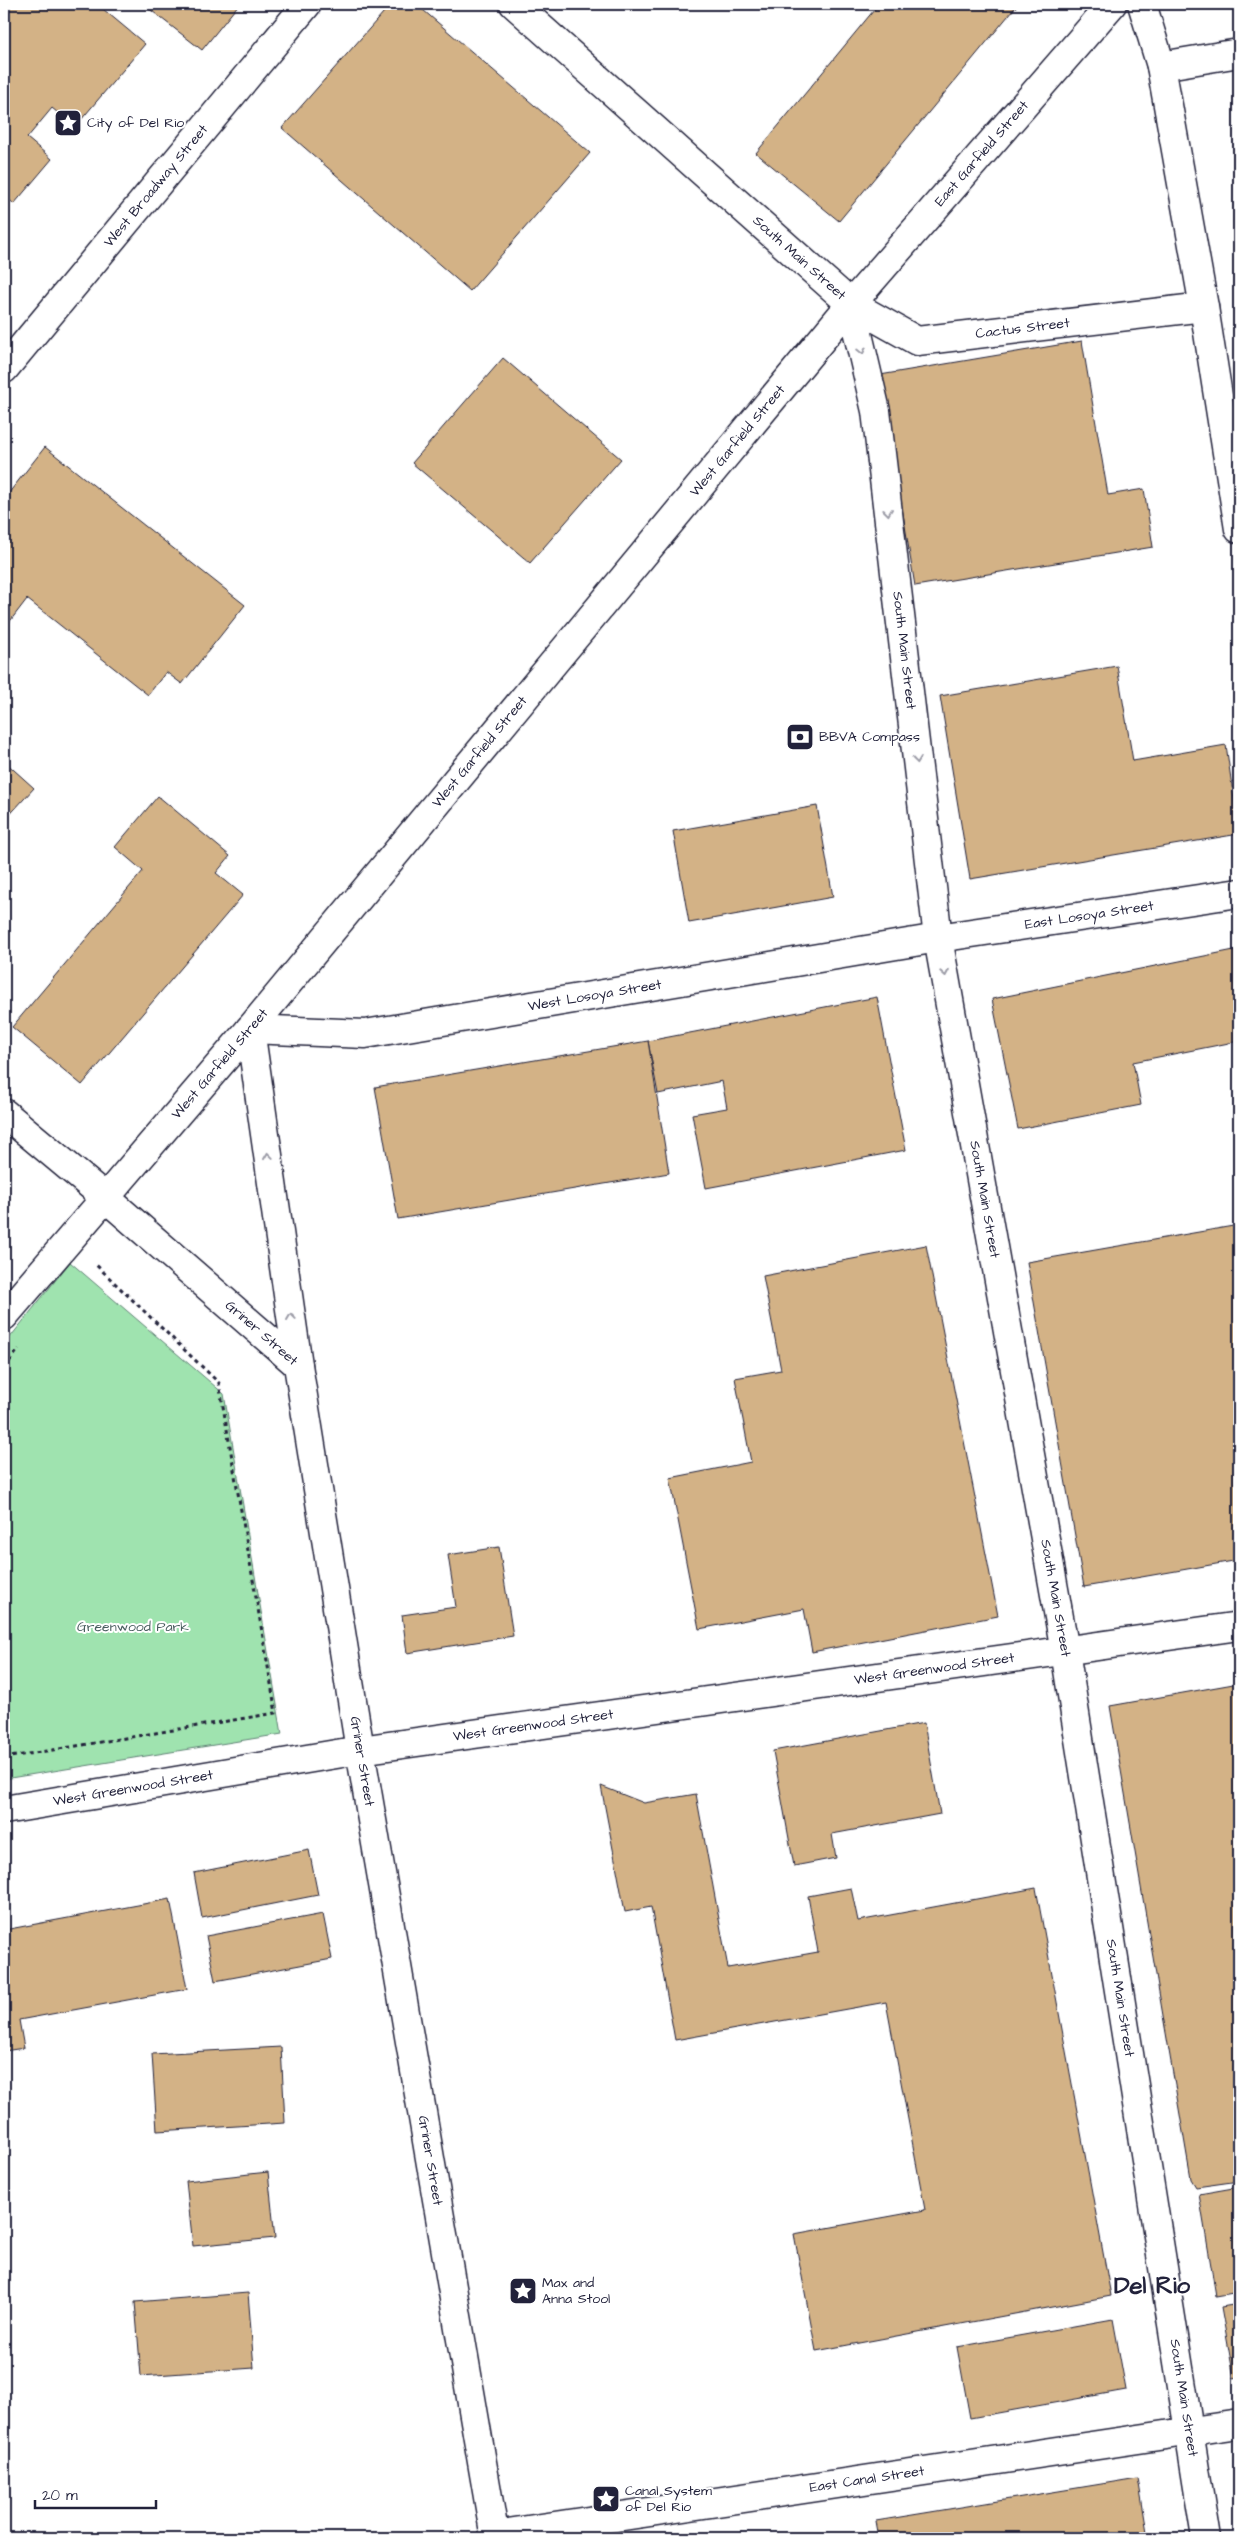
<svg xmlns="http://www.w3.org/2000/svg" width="1243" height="2542" font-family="'Architects Daughter',sans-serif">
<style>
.green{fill:#9fe3af;stroke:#608275}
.building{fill:#d3b286;stroke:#22223b}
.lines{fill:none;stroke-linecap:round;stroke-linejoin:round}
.minor-casing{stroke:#22223b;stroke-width:31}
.tertiary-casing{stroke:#22223b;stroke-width:31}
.secondary-casing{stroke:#22223b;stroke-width:31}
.path{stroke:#22223b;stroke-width:3;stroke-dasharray:4 4;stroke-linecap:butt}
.minor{stroke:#fff;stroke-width:28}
.tertiary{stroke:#fff;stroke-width:28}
.secondary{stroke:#fff;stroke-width:28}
.oneway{stroke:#9c9ca7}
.labels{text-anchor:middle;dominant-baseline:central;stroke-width:4;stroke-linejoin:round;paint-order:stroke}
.poi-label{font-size:14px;fill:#22223b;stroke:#fff;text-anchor:start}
.street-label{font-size:14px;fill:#22223b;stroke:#fff}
.park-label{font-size:14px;fill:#485c5e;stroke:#fff}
.town-label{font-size:24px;font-weight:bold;fill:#22223b;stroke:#fff}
</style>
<rect width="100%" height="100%" fill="#fff"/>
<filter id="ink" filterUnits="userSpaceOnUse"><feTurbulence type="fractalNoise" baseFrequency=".02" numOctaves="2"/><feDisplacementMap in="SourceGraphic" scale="10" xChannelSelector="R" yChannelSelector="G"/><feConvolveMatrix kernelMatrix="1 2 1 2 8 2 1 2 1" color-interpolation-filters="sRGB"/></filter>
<g filter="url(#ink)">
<path class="green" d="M70,1262L224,1394L282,1734L4,1779V1345Z"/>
<g class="building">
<path d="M4,4H97L145,44L75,127L52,108L27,138L52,159L14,204L4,195Z"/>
<path d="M143,4H239L202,50Z"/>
<path d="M391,4H416L590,153L470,291L282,128Z"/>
<path d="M879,4H1018L839,221L756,153Z"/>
<path d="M1082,341L1108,495L1144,489L1153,547L915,586L880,375Z"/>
<path d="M503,358L621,459L530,563L412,463Z"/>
<path d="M45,447L245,605L182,684L166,672L148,695L27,599L4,629V499Z"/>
<path d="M1117,666L1133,761L1226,745L1239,834L970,879L940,696Z"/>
<path d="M4,761L34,788L4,821Z"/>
<path d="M158,796L230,856L216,873L243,895L82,1085L12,1027L143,871L115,847Z"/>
<path d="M817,806L833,897L689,923L673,831Z"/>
<path d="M1239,949V1041L1133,1062L1141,1105L1018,1129L992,999Z"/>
<path d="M877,997L906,1150L706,1188L692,1114L727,1108L722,1081L658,1094L648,1041Z"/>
<path d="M648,1041L669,1173L398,1219L375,1087Z"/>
<path d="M1239,1225V1560L1084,1587L1027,1262Z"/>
<path d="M926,1245L998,1616L812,1652L804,1609L699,1629L670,1478L751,1462L735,1378L781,1370L763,1276Z"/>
<path d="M499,1547L513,1636L407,1653L402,1615L456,1607L448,1555Z"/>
<path d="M1239,1683V2181L1196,2187L1191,2179L1110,1706Z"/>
<path d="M924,1723L940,1814L832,1834L836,1858L794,1866L773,1751Z"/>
<path d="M601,1786L644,1803L696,1794L728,1968L818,1952L808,1896L851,1888L858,1921L1036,1888L1111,2296L816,2351L794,2234L925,2210L886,2002L675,2040L651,1907L625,1912Z"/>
<path d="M309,1850L318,1895L202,1918L194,1873Z"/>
<path d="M170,1899L187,1989L19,2020L24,2048L4,2051V1930Z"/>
<path d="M323,1914L332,1959L215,1981L206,1936Z"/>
<path d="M281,2047L285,2123L157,2131L152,2054Z"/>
<path d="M268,2172L275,2238L193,2246L186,2181Z"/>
<path d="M1239,2187V2292L1216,2296L1199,2194Z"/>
<path d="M248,2293L254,2368L141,2376L135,2302Z"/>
<path d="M1239,2304V2377L1234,2378L1221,2307Z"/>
<path d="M1113,2319L1126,2390L970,2418L957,2347Z"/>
<path d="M1138,2478L1148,2538H879L876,2521Z"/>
</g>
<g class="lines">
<defs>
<g id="minor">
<path d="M1142,4L1161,66L1204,307L1239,529"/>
<path d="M1161,66L1239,53"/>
<path id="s1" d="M851,304L876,411L938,938L1065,1651L1206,2538"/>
<path id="s2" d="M851,304L917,341L1204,307"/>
<path id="s3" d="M4,369L307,4"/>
<path id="s4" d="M250,1029L365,1034L938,938L1239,893"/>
<path d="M4,1113L106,1198"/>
<path id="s5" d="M4,1810L360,1750L1239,1626"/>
</g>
<g id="tertiary">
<path id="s6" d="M514,4L851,304"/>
<path id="s7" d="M106,1198L298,1365L360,1750L495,2538"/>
<path id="s8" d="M495,2535L1239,2424"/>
</g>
<g id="secondary">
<path d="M250,1029L298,1365"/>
<path id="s9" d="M4,1316L250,1029L851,304L1112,4"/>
</g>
</defs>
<use href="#minor" class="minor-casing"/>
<use href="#tertiary" class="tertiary-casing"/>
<use href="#secondary" class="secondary-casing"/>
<g class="path">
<path d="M4,1368L19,1349"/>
<path d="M4,1758L276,1713L219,1383L94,1263"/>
</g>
<use href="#minor" class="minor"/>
<use href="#tertiary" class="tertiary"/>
<use href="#secondary" class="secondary"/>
</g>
<defs><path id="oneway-chevron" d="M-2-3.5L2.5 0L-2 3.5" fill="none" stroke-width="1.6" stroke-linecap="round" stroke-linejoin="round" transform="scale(1.25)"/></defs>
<g class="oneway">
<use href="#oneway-chevron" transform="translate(862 351) rotate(77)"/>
<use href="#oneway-chevron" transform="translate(888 512) rotate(83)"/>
<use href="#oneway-chevron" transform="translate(917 760) rotate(83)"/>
<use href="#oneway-chevron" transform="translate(945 973) rotate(80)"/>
<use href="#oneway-chevron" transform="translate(268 1156) rotate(-98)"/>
<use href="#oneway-chevron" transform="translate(291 1317) rotate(-98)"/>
</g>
</g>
<defs>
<symbol id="sight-square" viewBox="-11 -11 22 22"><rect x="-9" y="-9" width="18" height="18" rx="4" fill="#22223b" stroke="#fff"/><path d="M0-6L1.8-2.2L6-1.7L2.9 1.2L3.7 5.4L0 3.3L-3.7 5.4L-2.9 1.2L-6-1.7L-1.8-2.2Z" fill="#fff"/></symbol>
<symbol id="bank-square" viewBox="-11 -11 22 22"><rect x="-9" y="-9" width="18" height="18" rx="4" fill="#22223b" stroke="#fff"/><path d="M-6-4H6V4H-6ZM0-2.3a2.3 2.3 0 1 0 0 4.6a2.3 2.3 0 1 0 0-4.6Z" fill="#fff"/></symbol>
</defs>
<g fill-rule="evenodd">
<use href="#sight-square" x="52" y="107" width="32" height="32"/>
<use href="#bank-square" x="784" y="721" width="32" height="32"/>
<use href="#sight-square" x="507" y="2275" width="32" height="32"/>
<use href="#sight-square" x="590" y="2483" width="32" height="32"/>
</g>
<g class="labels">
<g class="poi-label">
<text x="87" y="123">City of Del Rio</text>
<text x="819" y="737">BBVA Compass</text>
<text x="542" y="2283">Max and<tspan x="542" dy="16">Anna Stool</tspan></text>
<text x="625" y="2491">Canal System<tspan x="625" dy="16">of Del Rio</tspan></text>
</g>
<g class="street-label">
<text stroke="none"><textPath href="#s9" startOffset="1519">East Garfield Street</textPath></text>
<text stroke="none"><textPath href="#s3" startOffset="238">West Broadway Street</textPath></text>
<text stroke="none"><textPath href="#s6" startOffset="382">South Main Street</textPath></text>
<text stroke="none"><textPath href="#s2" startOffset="182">Cactus Street</textPath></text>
<text stroke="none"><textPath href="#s9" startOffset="1142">West Garfield Street</textPath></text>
<text stroke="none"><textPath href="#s1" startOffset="351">South Main Street</textPath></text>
<text stroke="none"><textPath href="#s9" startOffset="738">West Garfield Street</textPath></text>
<text stroke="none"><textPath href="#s4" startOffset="849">East Losoya Street</textPath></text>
<text stroke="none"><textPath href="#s4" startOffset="348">West Losoya Street</textPath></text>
<text stroke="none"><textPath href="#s9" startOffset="332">West Garfield Street</textPath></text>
<text stroke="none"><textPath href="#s1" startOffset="906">South Main Street</textPath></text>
<text stroke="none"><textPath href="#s7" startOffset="206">Griner Street</textPath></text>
<text stroke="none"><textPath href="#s1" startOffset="1311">South Main Street</textPath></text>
<text stroke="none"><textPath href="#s5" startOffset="941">West Greenwood Street</textPath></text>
<text stroke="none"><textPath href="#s5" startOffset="536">West Greenwood Street</textPath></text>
<text stroke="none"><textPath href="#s7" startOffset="656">Griner Street</textPath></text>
<text stroke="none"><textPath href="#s5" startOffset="131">West Greenwood Street</textPath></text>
<text stroke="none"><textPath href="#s1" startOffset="1716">South Main Street</textPath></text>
<text stroke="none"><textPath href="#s7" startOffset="1061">Griner Street</textPath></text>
<text stroke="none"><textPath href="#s1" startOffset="2121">South Main Street</textPath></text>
<text stroke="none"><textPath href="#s8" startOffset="376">East Canal Street</textPath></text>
</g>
<g class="park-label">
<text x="133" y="1627">Greenwood Park</text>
</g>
<g class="town-label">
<text x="1152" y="2286">Del Rio</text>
</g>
</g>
<rect width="1243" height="2542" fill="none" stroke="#fff" stroke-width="20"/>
<rect x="10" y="10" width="1223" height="2522" fill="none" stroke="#22223b" stroke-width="2" filter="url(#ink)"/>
<path d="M35 2500v8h121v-8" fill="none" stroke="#22223b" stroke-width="2.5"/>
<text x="42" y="2500" font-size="15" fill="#22223b" stroke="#ffffff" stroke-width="4" paint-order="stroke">20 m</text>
</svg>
